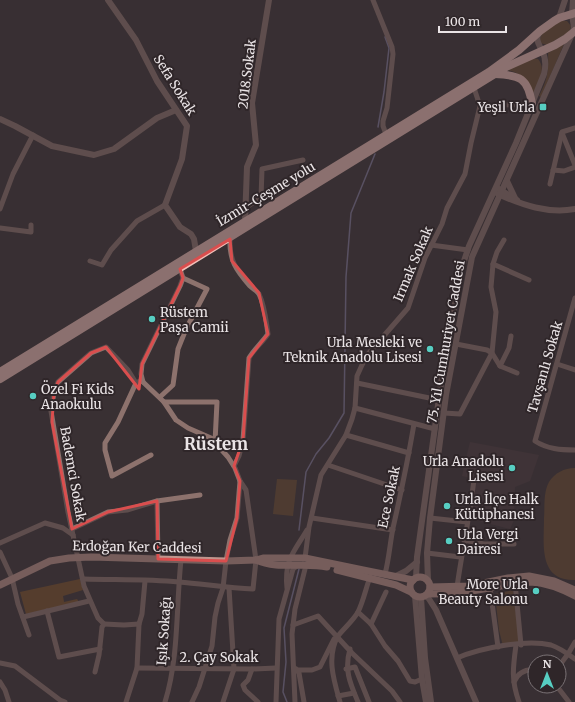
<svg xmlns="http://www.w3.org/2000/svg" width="575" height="702" font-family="Merriweather,serif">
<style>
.built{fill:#48383d}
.green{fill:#694b2f}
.forest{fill:#784f27}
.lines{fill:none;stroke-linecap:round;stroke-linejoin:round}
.stream{stroke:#7f799b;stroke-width:1.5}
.minor{stroke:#8d726d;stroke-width:5}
.tertiary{stroke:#8d726d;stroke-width:6}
.secondary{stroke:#c0958d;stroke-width:7}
.trunk{stroke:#f0bfb8;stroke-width:8}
.marked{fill:none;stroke:#da4e4e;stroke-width:3;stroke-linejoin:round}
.poi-dot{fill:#57cec2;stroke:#2f2629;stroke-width:1.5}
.labels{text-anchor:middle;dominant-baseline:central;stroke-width:4;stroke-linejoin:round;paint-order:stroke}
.street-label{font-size:13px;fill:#eae4e6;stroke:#2f2629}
.poi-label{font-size:13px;fill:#eae4e6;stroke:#2f2629;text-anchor:end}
.district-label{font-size:17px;font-weight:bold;fill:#eae4e6;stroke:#2f2629}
</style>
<rect width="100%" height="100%" fill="#393033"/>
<path class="built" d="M470,442L539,455L530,481L515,487L514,520L510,529L471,519L476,479L462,476Z"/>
<g class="green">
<path d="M559,21H567L571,26L569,32L547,45L540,43C539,32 551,27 559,21Z"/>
<path d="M564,44L541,97L539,96C547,81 549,71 548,53Z"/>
<path d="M533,58L538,59C547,69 538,84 533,95C525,80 525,74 507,70Z"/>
<path d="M575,468V580C538,581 544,544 544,519C545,507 543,493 549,482C555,473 564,468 575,468Z"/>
<path d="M277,479L297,480L293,516L273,514Z"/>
<path d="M513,590L518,630L521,645L503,646L499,630L495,594Z"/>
</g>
<path class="forest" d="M80,579L83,590L63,596L64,602L77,599L79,602L26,614L20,592Z"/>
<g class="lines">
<g class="stream">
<path d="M378,127L384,92L389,48L385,37"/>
<path d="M299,530L306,472L316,454L329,438L344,413L346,277L351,213L375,154"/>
<path d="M287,702L283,692L286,662L284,628L299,569"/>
</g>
<g class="minor">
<path d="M373,0L392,47L393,54L387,108L383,121V126L386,134"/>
<path d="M480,106L532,104"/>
<path d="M562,133L575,165"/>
<path d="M553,170L564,171L575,167"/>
<path d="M550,184L562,132L575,128"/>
<path d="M245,208L261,198L262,169L303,160"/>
<path d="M0,209L13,174L33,135"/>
<path d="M0,228L31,232V225"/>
<path d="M230,239C229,260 236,270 250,286C253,289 257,291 259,294C265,306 266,321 268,334C262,343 254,349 249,358L243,440L239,456L234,466"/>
<path d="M431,245L468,250"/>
<path d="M90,261L102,265L111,250L137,221L165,205"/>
<path d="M493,264L529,280"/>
<path d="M180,269L183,278L180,286L142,364L141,374L143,382L164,402L176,420L188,428L211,438L228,457L235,468L240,481L237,518L230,540L226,561L223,588L218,603L215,617L212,646L199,687L192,702"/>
<path d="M575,298L535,441C547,449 561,450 575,450"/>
<path d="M456,344L487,350L492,353L500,366L517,373"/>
<path d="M557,364L575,370"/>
<path d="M500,366L509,348L511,336"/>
<path d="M136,383L118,422L105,443V450L112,476L151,455"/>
<path d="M357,383L439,400"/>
<path d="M160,397L173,385L178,349L186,329L207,289L183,278"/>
<path d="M164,402H217L215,442"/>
<path d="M355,408L435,429"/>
<path d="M444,413L460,414L492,353L496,312L491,287L493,264L497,252L504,240"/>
<path d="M346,435L409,453"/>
<path d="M328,465L402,490"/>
<path d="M157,501L158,559"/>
<path d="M312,518L393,530"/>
<path d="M430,518L467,522"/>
<path d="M72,529L108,512L127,510L157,501L200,495"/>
<path d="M464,540L484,544H514"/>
<path d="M0,543L45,523L63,528L73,535"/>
<path d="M0,552L12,578L18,604L29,635"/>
<path d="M427,553L460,557"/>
<path d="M303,559L305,558L309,527L321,475L346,435L352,419L355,408L357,376L362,365L368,354L408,308L425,258L442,224L447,208L465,174L471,143L480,106L474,88"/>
<path d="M385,574C389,559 390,543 393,528C401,493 408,459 414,424"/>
<path d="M84,579C115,580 147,579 179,582C204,584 228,588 253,589L256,560L246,490L240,481"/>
<path d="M515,583L521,645"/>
<path d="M457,587C462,551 470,515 474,479"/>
<path d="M287,588C284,560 294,552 307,530"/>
<path d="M490,588L498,647"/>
<path d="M47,611L59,657L100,649"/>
<path d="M358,612L371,624L385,646L398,661L410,681L415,682L422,679"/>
<path d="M23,617L89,601"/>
<path d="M104,624L124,625L139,624"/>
<path d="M371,624L386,592"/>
<path d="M293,625L318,616L352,653L392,691L400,702"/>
<path d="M516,645C513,667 511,680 519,702"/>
<path d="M350,649C344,670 350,683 358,702"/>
<path d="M457,658C480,648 526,639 551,645C560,648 568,654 575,659"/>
<path d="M0,663L15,666L60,700L65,702"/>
<path d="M559,666L568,654L575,642"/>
<path d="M137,668L252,669L276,668"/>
<path d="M252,669L248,680L243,685L245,690L258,702"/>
<path d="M296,669L299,673L304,702"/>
<path d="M346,669L355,667L369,702"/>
<path d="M297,670H312L320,667L334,639"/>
<path d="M95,672L99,655L102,627L104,624L98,618L94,609L84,586L68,512L51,411L54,392L58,382L91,353L106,347L128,370L136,383L140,381L143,382"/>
<path d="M0,682L5,690L9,702"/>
<path d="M514,682C518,673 525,669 535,670"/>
<path d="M559,689L569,702"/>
<path d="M338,696L354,693"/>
<path d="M126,702L137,668L139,624L142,614L145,581"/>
<path d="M165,702C179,657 176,607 181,560"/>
<path d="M223,702L234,669L229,588"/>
<path d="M276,702L279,619L293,569L298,565"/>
<path d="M295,702L292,634L295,609L306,565"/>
<path d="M340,702C334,681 326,657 338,636C344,628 353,621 358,612C363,602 366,588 370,577"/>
</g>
<g class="tertiary">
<path d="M108,0L136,40L157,81L187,126L182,159L165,205L180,227L191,234L194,239L196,251"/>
<path d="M559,18L565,0"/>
<path d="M0,119L15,126L52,146L94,155L114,149L157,118L176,110"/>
<path d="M507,181L515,198"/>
<path d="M499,189L517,200"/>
<path d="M498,194C522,205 548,214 575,209"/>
<path d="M245,221L247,167L256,145L252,103L269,0"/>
<path d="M396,576L406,571L417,562"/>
<path d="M416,578L417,557L444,362L462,267L469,246L516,143L544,74C546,66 546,58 542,51C539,44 535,40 539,33"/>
<path d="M428,581L427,553L430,518L446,395L472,257L573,32L574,27L572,15L573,0"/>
<path d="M415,596L422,679L426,702"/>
<path d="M426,596L429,599L436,610L476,702"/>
<path d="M421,598L425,658L431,702"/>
</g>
<g class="secondary">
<path d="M256,560C278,570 304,562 327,567"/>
<path d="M337,570L396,585L411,592"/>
<circle cx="420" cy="587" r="10"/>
<path d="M0,585L50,561L69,558L91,557L226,561L256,560L263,558H305L368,571L413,580"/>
<path d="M430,587L469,586L508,578L529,576L554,581L575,590"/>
<path d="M428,594C448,594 469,592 489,588C503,586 517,582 531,582C547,583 562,589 575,596"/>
</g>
<g class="trunk">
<path d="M495,74C520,75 528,78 532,104"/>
<path d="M0,372L489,72L519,50L540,31L554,21L559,18L575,13"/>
<path d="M0,379L506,67L555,45L565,39L575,31"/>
</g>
</g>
<path d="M0 0H575V702H0ZM230,239L232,261L259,293L268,334L249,358L243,440L234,466L240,481L237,518L226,561L158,559L157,501L108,512L72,529L52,422L54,392L58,382L91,353L106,347L139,389L142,364L180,286L183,278L180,269Z" fill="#393033" fill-opacity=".55" fill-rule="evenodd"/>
<path class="marked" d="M230,239L232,261L259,293L268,334L249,358L243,440L234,466L240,481L237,518L226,561L158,559L157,501L108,512L72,529L52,422L54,392L58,382L91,353L106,347L139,389L142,364L180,286L183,278L180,269Z"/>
<g class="poi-dot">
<rect x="539" y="103" width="8" height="8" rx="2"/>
<circle cx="152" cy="319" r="4"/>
<circle cx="430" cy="349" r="4"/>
<circle cx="33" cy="396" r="4"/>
<circle cx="512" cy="468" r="4"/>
<circle cx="447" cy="506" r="4"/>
<circle cx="449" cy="541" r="4"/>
<circle cx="536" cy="591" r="4"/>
</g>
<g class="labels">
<g class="street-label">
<text transform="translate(247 74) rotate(-83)">2018.Sokak</text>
<text transform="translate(175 85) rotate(58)">Sefa Sokak</text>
<text transform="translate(266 194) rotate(-31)">İzmir-Çeşme yolu</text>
<text transform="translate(413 264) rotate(-67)">Irmak Sokak</text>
<text transform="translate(446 342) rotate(-80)">75. Yıl Cumhuriyet Caddesi</text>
<text transform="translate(545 367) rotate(-74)">Tavşanlı Sokak</text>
<text transform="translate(73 474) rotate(80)">Bademci Sokak</text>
<text transform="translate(389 497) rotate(-78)">Ece Sokak</text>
<text transform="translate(137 547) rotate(1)">Erdoğan Ker Caddesi</text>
<text transform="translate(164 631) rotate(-86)">Işık Sokağı</text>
<text x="219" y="657">2. Çay Sokak</text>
</g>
<g class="poi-label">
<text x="535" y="107">Yeşil Urla</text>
<text x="160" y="312" text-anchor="start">Rüstem<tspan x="160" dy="15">Paşa Camii</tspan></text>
<text x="422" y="342">Urla Mesleki ve<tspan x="422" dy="15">Teknik Anadolu Lisesi</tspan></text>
<text x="41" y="389" text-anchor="start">Özel Fi Kids<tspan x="41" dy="15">Anaokulu</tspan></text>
<text x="504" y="461">Urla Anadolu<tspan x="504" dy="15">Lisesi</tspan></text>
<text x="455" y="499" text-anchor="start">Urla İlçe Halk<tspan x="455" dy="15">Kütüphanesi</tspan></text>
<text x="457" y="534" text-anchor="start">Urla Vergi<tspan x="457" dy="15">Dairesi</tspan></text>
<text x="528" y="584">More Urla<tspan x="528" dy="15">Beauty Salonu</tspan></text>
</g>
<g class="district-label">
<text x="216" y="444">Rüstem</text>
</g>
</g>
<g transform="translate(547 674)"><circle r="19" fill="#2f2629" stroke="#7a7275"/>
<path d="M0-3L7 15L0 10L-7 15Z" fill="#57cec2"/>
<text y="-6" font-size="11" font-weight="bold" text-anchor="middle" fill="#eae4e6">N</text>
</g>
<path d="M439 26v6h67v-6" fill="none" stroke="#eae4e6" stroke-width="2"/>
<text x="445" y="26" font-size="12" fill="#eae4e6" stroke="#2f2629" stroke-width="3" paint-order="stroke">100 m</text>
</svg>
